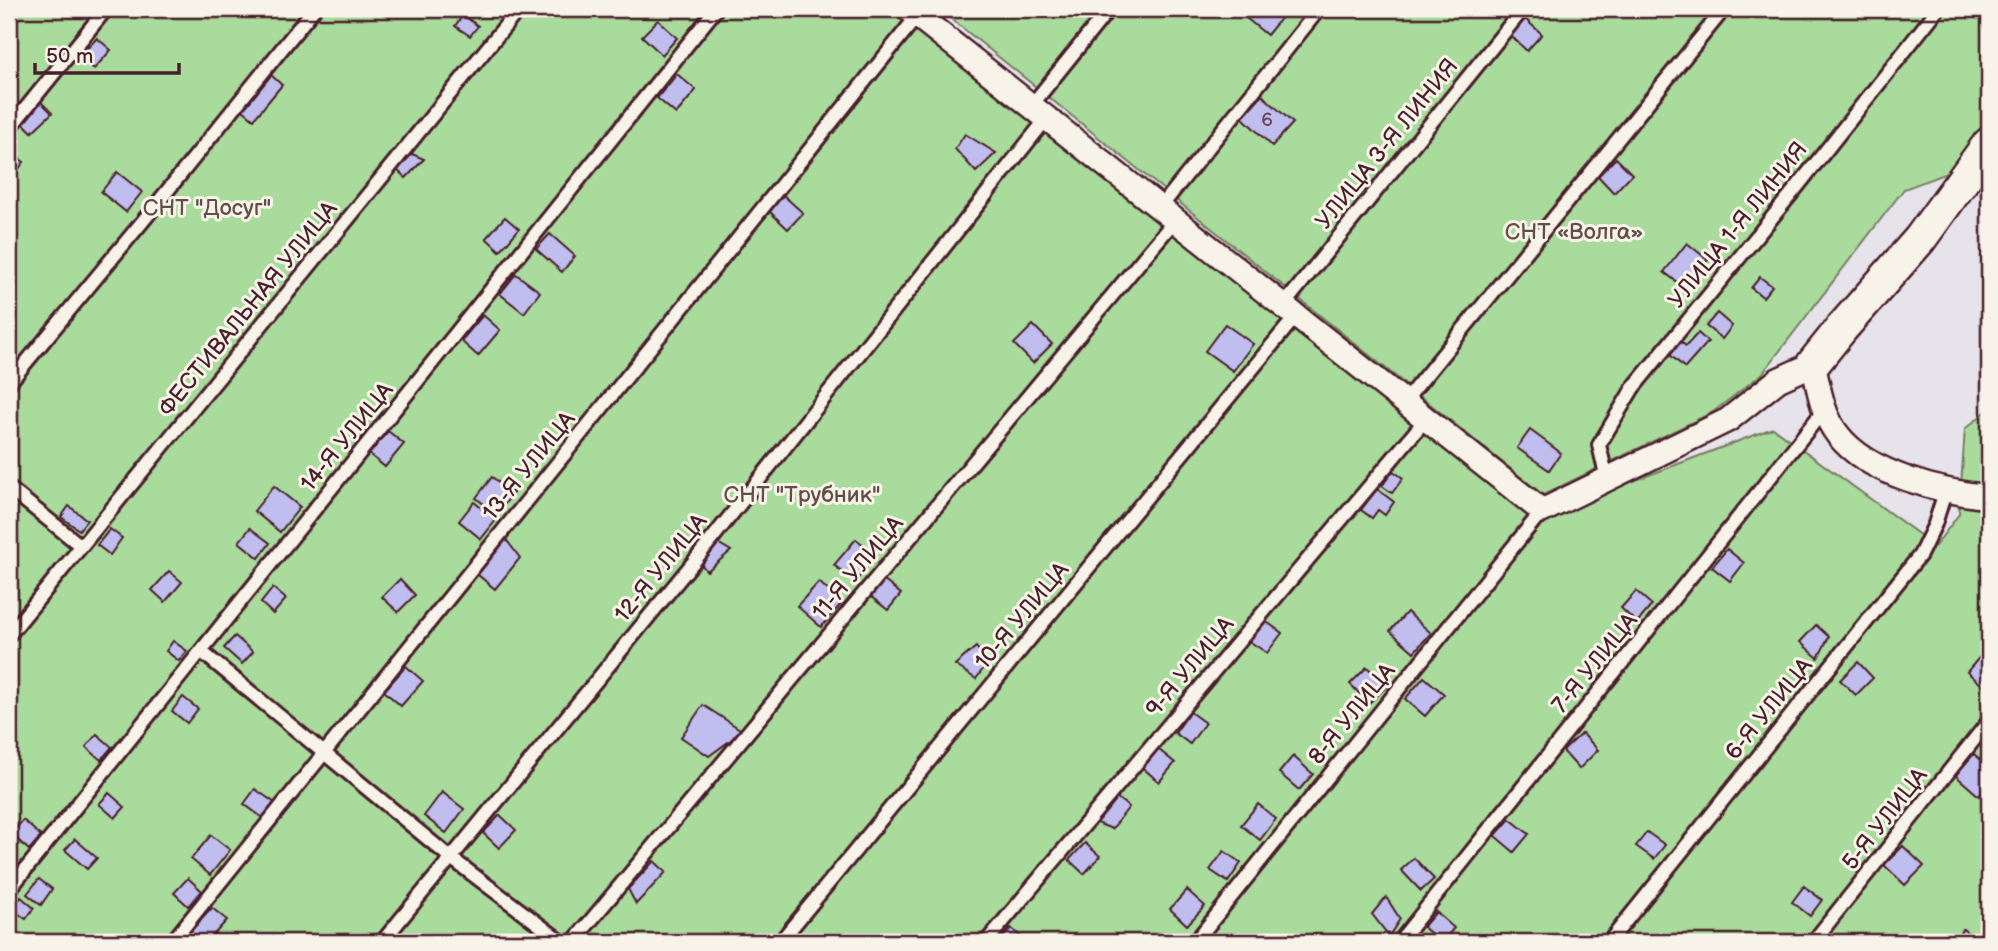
<svg xmlns="http://www.w3.org/2000/svg" width="1998" height="951" font-family="'Balsamiq Sans',sans-serif">
<style>
.green{fill:#a8db9c;stroke:#797d64;stroke-width:2}
.building{fill:#c0bdef;stroke:#4a1f2b;stroke-width:2}
.lines{fill:none;stroke-linecap:round;stroke-linejoin:round}
.lane-casing{stroke:#4a1f2b;stroke-width:18}
.street-casing{stroke:#4a1f2b;stroke-width:28}
.secondary-casing{stroke:#4a1f2b;stroke-width:37}
.lane{stroke:#f7f3e8;stroke-width:12}
.street{stroke:#f7f3e8;stroke-width:23}
.secondary{stroke:#f7f3e8;stroke-width:32}
.labels{text-anchor:middle;dominant-baseline:central;stroke-width:6;stroke-linejoin:round;paint-order:stroke}
.number-label{font-size:19px;fill:#68465c}
.street-label{font-size:23px;fill:#4a1f2b;stroke:#f7f3e8}
.park-label{font-size:23px;fill:#624e47;stroke:#f7f3e8}
</style>
<rect width="100%" height="100%" fill="#e6e3ea"/>
<filter id="ink" filterUnits="userSpaceOnUse"><feTurbulence type="fractalNoise" baseFrequency=".0143" numOctaves="2"/><feDisplacementMap in="SourceGraphic" scale="14" xChannelSelector="R" yChannelSelector="G"/><feConvolveMatrix kernelMatrix="1 2 1 2 8 2 1 2 1" color-interpolation-filters="sRGB"/></filter>
<g filter="url(#ink)">
<g class="green">
<path d="M9,9H910L1541,516L1773,428L1935,546L1959,514L1965,429L1989,409V942H9Z"/>
<path d="M939,9H1989V118L1952,171L1904,189L1762,374L1713,412L1543,495Z"/>
</g>
<g class="building">
<path d="M1254,9H1288L1267,35L1246,18Z"/>
<path d="M463,15L478,26L470,36L455,26Z"/>
<path d="M1525,19L1542,34L1527,51L1510,35Z"/>
<path d="M658,20L677,38L662,55L642,36Z"/>
<path d="M97,38L111,50L94,69L80,56Z"/>
<path d="M677,74L696,90L676,114L657,98Z"/>
<path d="M271,75L282,85L254,119L243,110Z"/>
<path d="M1262,95L1293,123L1272,146L1242,117Z"/>
<path d="M41,102L52,113L32,132L21,121Z"/>
<path d="M965,134L996,153L976,172L955,149Z"/>
<path d="M9,151L24,162L9,182Z"/>
<path d="M412,154L424,159L406,178L397,170Z"/>
<path d="M1616,158L1632,174L1614,193L1598,176Z"/>
<path d="M117,172L142,192L126,212L101,192Z"/>
<path d="M783,195L803,213L788,229L769,211Z"/>
<path d="M505,217L519,229L500,251L486,238Z"/>
<path d="M550,234L575,256L562,272L536,249Z"/>
<path d="M1687,243L1708,260L1685,288L1664,272Z"/>
<path d="M516,274L540,292L524,313L500,294Z"/>
<path d="M1760,277L1772,286L1763,297L1751,288Z"/>
<path d="M1717,313L1732,326L1722,339L1706,326Z"/>
<path d="M483,315L500,330L478,356L461,341Z"/>
<path d="M1225,324L1253,344L1233,371L1205,351Z"/>
<path d="M1033,325L1052,344L1033,363L1014,344Z"/>
<path d="M1698,333L1708,342L1685,368L1668,353L1680,341L1686,346Z"/>
<path d="M1530,430L1561,453L1549,470L1517,448Z"/>
<path d="M388,431L404,444L385,467L369,454Z"/>
<path d="M1393,471L1403,478L1392,493L1382,486Z"/>
<path d="M492,477L513,493L497,514L476,498Z"/>
<path d="M274,486L300,507L280,532L254,511Z"/>
<path d="M1377,489L1394,502L1385,515L1378,510L1372,518L1361,510Z"/>
<path d="M474,502L496,520L481,539L459,521Z"/>
<path d="M69,506L87,520L79,530L61,517Z"/>
<path d="M250,528L270,543L259,558L239,542Z"/>
<path d="M110,529L122,538L110,555L97,545Z"/>
<path d="M505,538L520,558L495,589L477,574Z"/>
<path d="M856,539L876,555L855,582L834,565Z"/>
<path d="M716,542L731,551L707,571L696,559Z"/>
<path d="M1727,549L1744,563L1730,581L1712,567Z"/>
<path d="M169,571L182,582L165,602L152,590Z"/>
<path d="M400,579L415,595L398,612L382,597Z"/>
<path d="M883,580L901,594L888,610L870,596Z"/>
<path d="M819,582L842,603L821,627L797,606Z"/>
<path d="M273,588L286,599L273,614L261,603Z"/>
<path d="M1636,591L1652,605L1637,623L1621,608Z"/>
<path d="M1407,612L1431,633L1414,652L1390,631Z"/>
<path d="M1264,620L1282,633L1267,653L1249,641Z"/>
<path d="M1816,625L1829,637L1818,658L1800,642Z"/>
<path d="M235,636L253,652L242,664L224,648Z"/>
<path d="M173,641L187,651L179,661L166,651Z"/>
<path d="M976,647L988,662L976,679L955,665Z"/>
<path d="M1982,654L1989,659V691L1967,672Z"/>
<path d="M1858,662L1873,678L1856,695L1840,680Z"/>
<path d="M406,666L423,681L401,706L384,691Z"/>
<path d="M1367,667L1387,686L1369,703L1350,684Z"/>
<path d="M1424,677L1444,694L1425,716L1405,699Z"/>
<path d="M183,697L198,709L187,723L172,711Z"/>
<path d="M703,705L743,731L709,756L681,737Z"/>
<path d="M1190,712L1205,723L1190,744L1175,733Z"/>
<path d="M1582,733L1598,750L1579,769L1563,751Z"/>
<path d="M97,734L112,747L101,760L86,747Z"/>
<path d="M1158,749L1175,763L1159,782L1143,768Z"/>
<path d="M1974,754L1989,767V785L1979,796L1955,775Z"/>
<path d="M1293,756L1313,774L1299,790L1279,773Z"/>
<path d="M255,789L275,803L263,818L244,804Z"/>
<path d="M442,792L464,809L446,833L424,816Z"/>
<path d="M109,793L125,807L115,818L99,804Z"/>
<path d="M1117,798L1129,807L1112,829L1097,823Z"/>
<path d="M1258,804L1276,819L1260,840L1241,825Z"/>
<path d="M500,815L516,830L499,848L483,833Z"/>
<path d="M1510,819L1529,834L1514,852L1495,836Z"/>
<path d="M23,820L41,836L29,850L11,834Z"/>
<path d="M1647,832L1665,845L1654,859L1636,846Z"/>
<path d="M211,835L230,850L210,875L191,859Z"/>
<path d="M75,839L97,858L87,869L65,850Z"/>
<path d="M1085,843L1100,856L1084,874L1069,860Z"/>
<path d="M1903,846L1924,866L1905,885L1884,865Z"/>
<path d="M1224,851L1241,863L1228,882L1210,870Z"/>
<path d="M1414,858L1434,879L1421,891L1401,870Z"/>
<path d="M654,861L666,872L636,904L628,889Z"/>
<path d="M188,878L202,891L188,906L174,893Z"/>
<path d="M39,879L52,889L41,905L27,894Z"/>
<path d="M1804,886L1822,900L1810,916L1792,902Z"/>
<path d="M1187,890L1205,906L1187,925L1170,909Z"/>
<path d="M21,897L34,908L26,919L12,909Z"/>
<path d="M1386,897L1400,919L1389,936L1372,914Z"/>
<path d="M212,908L227,920L207,942H199L189,933Z"/>
<path d="M1436,912L1454,928L1442,942L1423,927Z"/>
<path d="M1011,928L1027,942H999Z"/>
<path d="M1963,929L1979,942H1953Z"/>
<path d="M1156,933L1166,942H1148Z"/>
</g>
<g class="lines">
<defs>
<g id="lane">
<path d="M1031,106L1109,9"/>
<path d="M9,129L106,9"/>
<path d="M1160,208L1319,9"/>
<path d="M1283,306L1523,9"/>
<path d="M9,383L143,221L314,9"/>
<path d="M1404,402L1724,9"/>
<path d="M1607,479L1599,445L1633,388L1797,187L1938,9"/>
<path d="M9,488L81,546"/>
<path d="M9,635L519,9"/>
<path d="M202,652L451,858L562,942"/>
<path d="M9,890L716,9"/>
<path d="M172,942L918,15"/>
<path d="M382,942L696,559L1047,118"/>
<path d="M573,942L1175,220"/>
<path d="M780,942L1296,316"/>
<path d="M986,942L1426,419"/>
<path d="M1195,942L1542,511"/>
<path d="M1399,942L1824,410"/>
<path d="M1609,942L1920,555L1935,524L1945,492"/>
<path d="M1813,942L1989,721"/>
</g>
<path id="street" d="M909,9L1542,511L1728,420L1778,380L1813,364C1819,388 1822,415 1838,435C1869,475 1942,492 1989,497"/>
<path id="secondary" d="M1813,364L1841,329L1920,239L1989,144"/>
</defs>
<use href="#lane" class="lane-casing"/>
<use href="#street" class="street-casing"/>
<use href="#secondary" class="secondary-casing"/>
<use href="#lane" class="lane"/>
<use href="#street" class="street"/>
<use href="#secondary" class="secondary"/>
</g>
</g>
<g class="labels">
<g class="number-label">
<text x="1267" y="120">6</text>
</g>
<g class="street-label">
<text transform="translate(1387 144) rotate(-51)">УЛИЦА 3-Я ЛИНИЯ</text>
<text transform="translate(1738 225) rotate(-51)">УЛИЦА 1-Я ЛИНИЯ</text>
<text transform="translate(248 309) rotate(-51)">ФЕСТИВАЛЬНАЯ УЛИЦА</text>
<text transform="translate(347 437) rotate(-51)">14-Я УЛИЦА</text>
<text transform="translate(529 466) rotate(-51)">13-Я УЛИЦА</text>
<text transform="translate(661 568) rotate(-51)">12-Я УЛИЦА</text>
<text transform="translate(858 568) rotate(-50)">11-Я УЛИЦА</text>
<text transform="translate(1022 616) rotate(-50)">10-Я УЛИЦА</text>
<text transform="translate(1595 663) rotate(-51)">7-Я УЛИЦА</text>
<text transform="translate(1190 667) rotate(-50)">9-Я УЛИЦА</text>
<text transform="translate(1769 709) rotate(-51)">6-Я УЛИЦА</text>
<text transform="translate(1352 714) rotate(-51)">8-Я УЛИЦА</text>
<text transform="translate(1885 819) rotate(-52)">5-Я УЛИЦА</text>
</g>
<g class="park-label">
<text x="207" y="208">СНТ "Досуг"</text>
<text x="1574" y="232">СНТ «Волга»</text>
<text x="802" y="495">СНТ "Трубник"</text>
</g>
</g>
<rect width="1998" height="951" fill="none" stroke="#f7f3e8" stroke-width="35"/>
<rect x="18" y="18" width="1963" height="916" fill="none" stroke="#4a1f2b" stroke-width="2.5" filter="url(#ink)"/>
<path d="M35 63v10h144v-10" fill="none" stroke="#4a1f2b" stroke-width="3.5"/>
<text x="46" y="63" font-size="21" fill="#4a1f2b" stroke="#f7f3e8" stroke-width="5" paint-order="stroke">50 m</text>
</svg>
